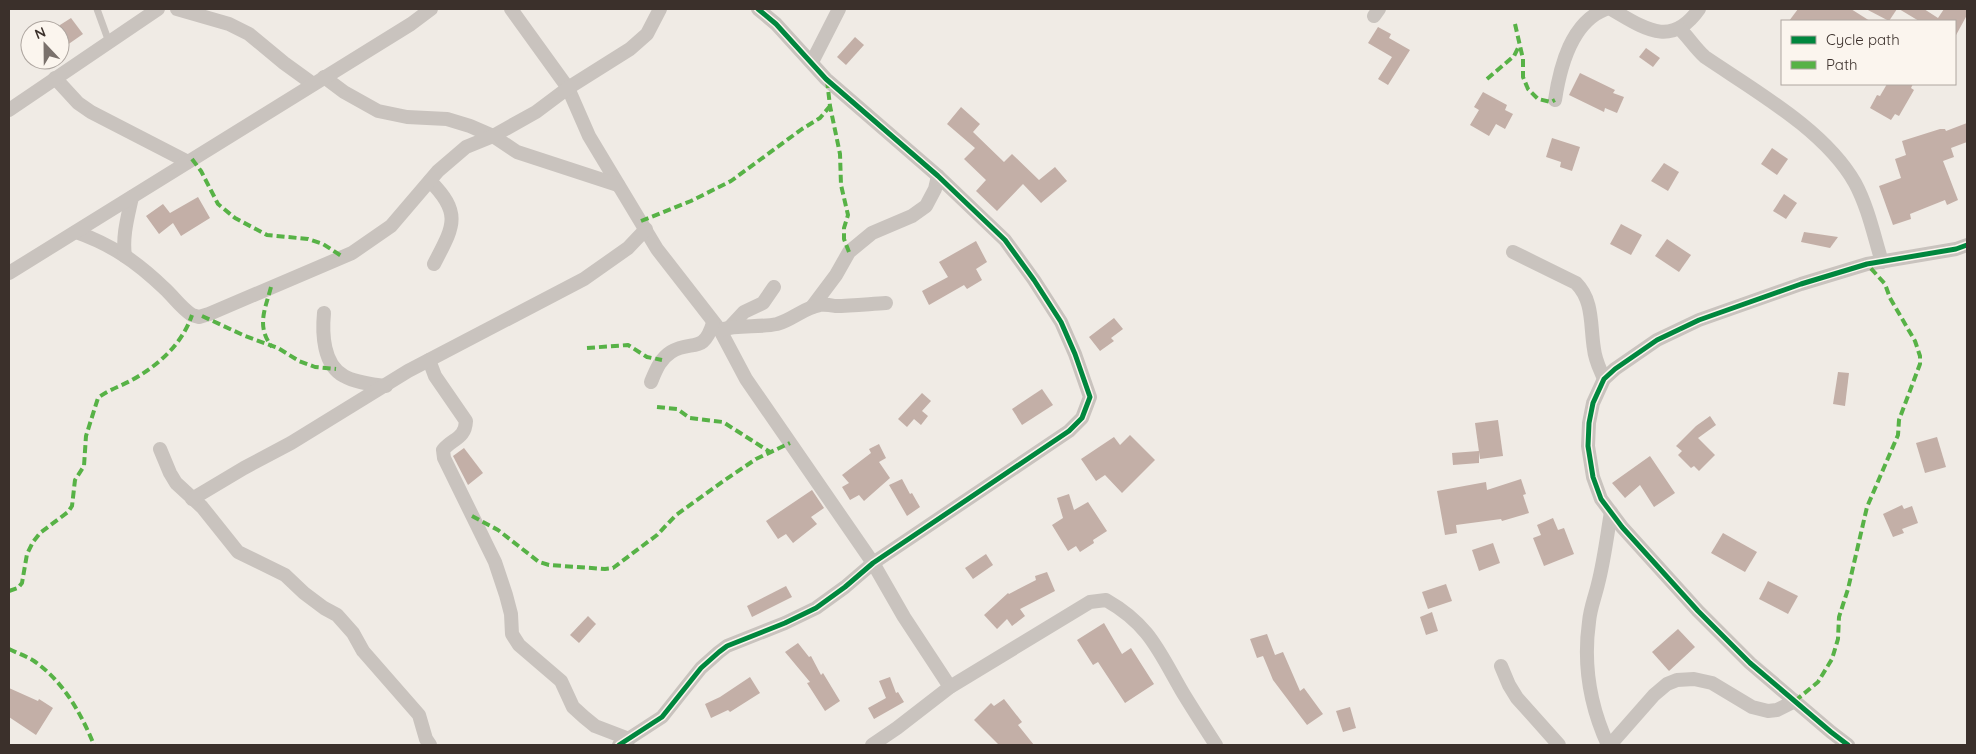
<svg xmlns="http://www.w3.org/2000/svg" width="1976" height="754" font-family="Quicksand,sans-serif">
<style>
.building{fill:#c3afa7}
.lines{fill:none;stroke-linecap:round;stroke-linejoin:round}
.service{stroke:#c9c3be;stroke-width:7}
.minor{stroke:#c9c3be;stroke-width:14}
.quiet{stroke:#57b246;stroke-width:4;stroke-dasharray:8 4;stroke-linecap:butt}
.cycleway-casing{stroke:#fbf5ee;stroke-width:8}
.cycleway{stroke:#00873e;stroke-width:5}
</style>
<rect width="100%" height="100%" fill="#f0ebe5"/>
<g class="building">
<path d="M1798,9H1851L1870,21H1789Z"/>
<path d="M1866,9H1897L1889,21Z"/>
<path d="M1899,9H1924L1938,18L1944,9H1967V15L1955,37V21H1919Z"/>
<path d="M71,18L83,34L60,50V25Z"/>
<path d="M1378,27L1391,34L1389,38L1410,50L1388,85L1378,79L1392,57L1368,43Z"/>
<path d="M855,37L864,45L846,65L837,57Z"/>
<path d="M1646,48L1660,58L1653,67L1639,57Z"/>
<path d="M1580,73L1615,90L1613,93L1624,97L1617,113L1605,108L1604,112L1569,95Z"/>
<path d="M1887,84H1913L1911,88L1914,90L1899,116L1895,114L1891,120L1870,108L1877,95L1880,96Z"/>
<path d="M1483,92L1507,105L1505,110L1513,114L1505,129L1496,124L1489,136L1470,125L1479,110L1474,107Z"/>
<path d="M961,107L980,124L973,132L1004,162L1012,154L1039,180L1055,167L1067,181L1041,203L1023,184L997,211L976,191L986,180L964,159L975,148L947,124Z"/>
<path d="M1967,123V142L1951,148L1954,157L1943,161L1958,200L1947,205L1945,200L1910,214L1911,219L1893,225L1879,186L1901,178L1895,159L1906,155L1902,141L1940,129H1945L1946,131Z"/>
<path d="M1552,138L1580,147L1572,171L1560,167L1561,162L1546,157Z"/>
<path d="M1772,148L1788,159L1777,175L1761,164Z"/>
<path d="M1664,163L1679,172L1668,191L1651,181Z"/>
<path d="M1784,194L1797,203L1786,219L1773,211Z"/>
<path d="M198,197L210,218L181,236L173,223L159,234L146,216L163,204L170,213Z"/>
<path d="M1621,224L1642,235L1631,255L1610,244Z"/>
<path d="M1804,232L1838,237L1830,248L1801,242Z"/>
<path d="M1667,239L1691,255L1679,272L1655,256Z"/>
<path d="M976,241L987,262L976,269L982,280L967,289L964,285L929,305L922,291L948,277L939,262Z"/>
<path d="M1114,318L1123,329L1111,338L1114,341L1100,351L1089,337Z"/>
<path d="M1838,372L1849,373L1845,406L1833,404Z"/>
<path d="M1042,389L1053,405L1022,425L1012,409Z"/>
<path d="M922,393L931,401L922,411L928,416L921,425L914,419L907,427L898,419Z"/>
<path d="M1710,416L1716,425L1698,438L1715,455L1699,471L1694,466L1691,468L1678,455L1682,451L1676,446L1696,426Z"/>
<path d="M1498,420L1503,456L1480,459L1475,423Z"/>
<path d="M1130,435L1155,460L1122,493L1105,475L1096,481L1081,459L1114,437L1120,445Z"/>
<path d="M1937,437L1946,467L1925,473L1916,443Z"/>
<path d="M879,444L886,458L879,462L890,478L864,501L859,495L850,500L842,487L849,483L842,475L871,453L869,449Z"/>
<path d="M464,448L483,473L468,485L453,456Z"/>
<path d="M1479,451V463L1453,465L1452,453Z"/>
<path d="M1650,456L1675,493L1654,507L1640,485L1625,498L1612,483Z"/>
<path d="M902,479L910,494L912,493L920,507L907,516L889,485Z"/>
<path d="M1521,479L1526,494L1523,495L1529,513L1502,521L1501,519L1456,525L1457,533L1445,535L1437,491L1486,482L1487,490Z"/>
<path d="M812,490L824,508L811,517L817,524L793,543L786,534L778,539L766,521Z"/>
<path d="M1069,494L1074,510L1088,502L1107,531L1093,540L1094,543L1080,552L1076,546L1068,551L1052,525L1063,518L1057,498Z"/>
<path d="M1902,505L1904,509L1912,506L1918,523L1902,529L1904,533L1893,537L1883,514Z"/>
<path d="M1553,518L1558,530L1564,528L1574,554L1544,566L1533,538L1541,535L1537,525Z"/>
<path d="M1723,533L1757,552L1745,572L1711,553Z"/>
<path d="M1493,543L1500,563L1479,571L1472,550Z"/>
<path d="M986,554L993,565L973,579L965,568Z"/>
<path d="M1047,572L1055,591L1020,609L1025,616L1012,626L1007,619L997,629L984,615L1008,593L1009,594L1036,580L1035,576Z"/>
<path d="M1768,581L1798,596L1788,614L1759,599Z"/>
<path d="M1446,584L1452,601L1428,609L1422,592Z"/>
<path d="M786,586L792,597L752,617L747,606Z"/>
<path d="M1432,612L1438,631L1426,635L1420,617Z"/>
<path d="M588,616L596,624L579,643L570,635Z"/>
<path d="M1104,623L1122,654L1131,648L1154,684L1125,703L1098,662L1093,665L1077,640Z"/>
<path d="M1678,629L1695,647L1669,671L1652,652Z"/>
<path d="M1267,634L1275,655L1283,652L1300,691L1304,688L1323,714L1307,725L1273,680L1263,656L1257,658L1250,639Z"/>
<path d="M798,643L809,657L811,656L821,675L823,673L840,701L825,711L807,683L810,682L785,652Z"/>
<path d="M750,677L760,693L730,712L728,710L711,718L705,704L720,697Z"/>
<path d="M890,677L896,693L898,692L904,702L874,719L868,708L886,698L879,681Z"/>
<path d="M9,688L38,701L39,699L53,708L36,735L9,717Z"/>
<path d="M1004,699L1022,722L1018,725L1034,745H999L974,720L991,703L994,706Z"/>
<path d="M1350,707L1356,728L1343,732L1336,711Z"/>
</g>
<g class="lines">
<path class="service" d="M97,9L109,42"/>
<g class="minor">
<path d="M177,9L229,24L249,34L284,63L313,84"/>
<path d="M511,9L568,88L589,136L657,249L720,330L746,379L873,563L904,617L950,687"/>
<path d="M1611,9C1644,28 1671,49 1699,9"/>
<path d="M1374,16L1379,9"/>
<path d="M1680,29C1689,38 1695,48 1705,57C1755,91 1825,130 1855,183C1868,207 1874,236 1882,262"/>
<path d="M812,62L839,9"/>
<path d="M324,77L344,92L378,111L407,117L447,119L470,126L493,136L517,152L618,185"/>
<path d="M55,78L78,103L91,112L188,162"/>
<path d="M1555,100C1560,67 1571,22 1606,9"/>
<path d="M9,110L158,9"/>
<path d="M430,181C463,214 453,227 434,264"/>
<path d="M76,232C112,245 136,261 164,288C174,297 181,308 192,315L199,317L209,314L352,253L391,226L438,171L466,147L493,136L536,112L568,88L630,49L647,34L660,9"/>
<path d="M1513,252L1576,283C1594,301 1590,326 1594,349C1595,360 1600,369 1604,379"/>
<path d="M125,256C122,236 128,216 132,197"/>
<path d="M9,273L411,24L431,9"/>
<path d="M812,307L836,275L849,252L872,233L912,216L926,206L935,189L938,176"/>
<path d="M324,313C322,333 323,365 344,376C356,383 372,384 386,386"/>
<path d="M730,327L744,312L763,303L774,287"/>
<path d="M720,330C738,324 758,328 777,324C792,320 805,307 820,305C825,304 830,305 835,306C852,306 869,304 886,303"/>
<path d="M429,360L435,376L466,421C465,439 453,438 443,450L444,458L495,562L506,595L511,614L512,634L519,645L561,681L573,707L584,717L595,726L629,739"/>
<path d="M651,382C656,370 660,359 671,352C692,339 703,355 713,323"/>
<path d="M160,449L170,473L176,483L202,507L238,552L285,575L304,593L324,608L337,615L353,633L363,651L419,715L426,739L430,745"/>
<path d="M192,499L244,468L291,443L408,371L584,279L628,248L646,229"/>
<path d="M1501,666L1509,685L1517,698L1559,745"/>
<path d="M619,745L662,717L701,668L719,652L727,646L785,623L816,608L845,587L873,563L1069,431L1082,418L1090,397L1075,354L1061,322L1034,280L1005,240L938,176L826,79L776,24L758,9"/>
<path d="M872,745L897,728L950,687L1090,602L1106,600C1150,625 1159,652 1183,693C1194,711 1205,728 1216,745"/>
<path d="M1608,745C1590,706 1583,665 1589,622C1590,609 1595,597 1598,584C1604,561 1607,536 1611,512"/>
<path d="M1610,745L1654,695L1667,684L1677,680L1694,679L1712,683L1752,707L1768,711L1777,710L1795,701"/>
<path d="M1848,745L1831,732L1750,663L1698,611L1622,527L1601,499L1593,477L1588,446L1589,423L1593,403L1604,379L1615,369L1657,340L1699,320L1801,284L1867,264L1956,249L1967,245"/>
</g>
<g class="quiet">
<path d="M1515,24L1523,59V77L1528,89L1538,99L1551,102L1555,100"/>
<path d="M1487,79L1514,56L1519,46"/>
<path d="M827,80L830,106L840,154L841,185L848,215L844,228V239L849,252"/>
<path d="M192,159L201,171L218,204L235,218L267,235L308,239L323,244L343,257"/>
<path d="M641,221L691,201L731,181L802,129L820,118L830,106"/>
<path d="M271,287C265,310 256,326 272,347"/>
<path d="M202,316L245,336L278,348L299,361L315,367L336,369"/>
<path d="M587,348L628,345L647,357L662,360"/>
<path d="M657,407L677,409L690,418L723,422L770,452"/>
<path d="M472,516L498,530L539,562L549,565L605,569L613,568L657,535L676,515L725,480L756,459L790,443"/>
<path d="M9,591L18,588L22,583L27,554L33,542L40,533L68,512L72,506L75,480L84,466L86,436L98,398C108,390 121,386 132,380C159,365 182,344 192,315"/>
<path d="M9,649C17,653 26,656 34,661C63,681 81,713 94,745"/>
<path d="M1795,701L1818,682L1832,659L1838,639L1839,617L1848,589L1867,507L1898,435L1899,420L1920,364V356L1915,341L1890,298L1885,284L1867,264"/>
</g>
<defs>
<g id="cycleway">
<path d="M619,745L662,717L701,668L719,652L727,646L785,623L816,608L845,587L873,563L1069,431L1082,418L1090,397L1075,354L1061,322L1034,280L1005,240L938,176L826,79L776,24L758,9"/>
<path d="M1848,745L1831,732L1750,663L1698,611L1622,527L1601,499L1593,477L1588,446L1589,423L1593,403L1604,379L1615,369L1657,340L1699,320L1801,284L1867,264L1956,249L1967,245"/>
</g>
</defs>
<use href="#cycleway" class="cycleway-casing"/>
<use href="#cycleway" class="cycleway"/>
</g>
<rect width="1976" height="754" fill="none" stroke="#3b302b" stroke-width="20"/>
<rect x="1781" y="20" width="175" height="65" fill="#fbf5ee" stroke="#aea6a0"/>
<rect x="1791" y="36" width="25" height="8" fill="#00873e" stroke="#aea6a0"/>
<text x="1826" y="45" font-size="15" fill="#3b302b">Cycle path</text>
<rect x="1791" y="61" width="25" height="8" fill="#57b246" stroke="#aea6a0"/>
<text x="1826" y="70" font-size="15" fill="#3b302b">Path</text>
<g transform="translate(45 45) rotate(338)"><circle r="24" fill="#fbf5ee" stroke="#aea6a0"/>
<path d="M0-4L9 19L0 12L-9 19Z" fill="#7a716c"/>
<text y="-8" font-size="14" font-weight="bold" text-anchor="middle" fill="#3b302b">N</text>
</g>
</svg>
